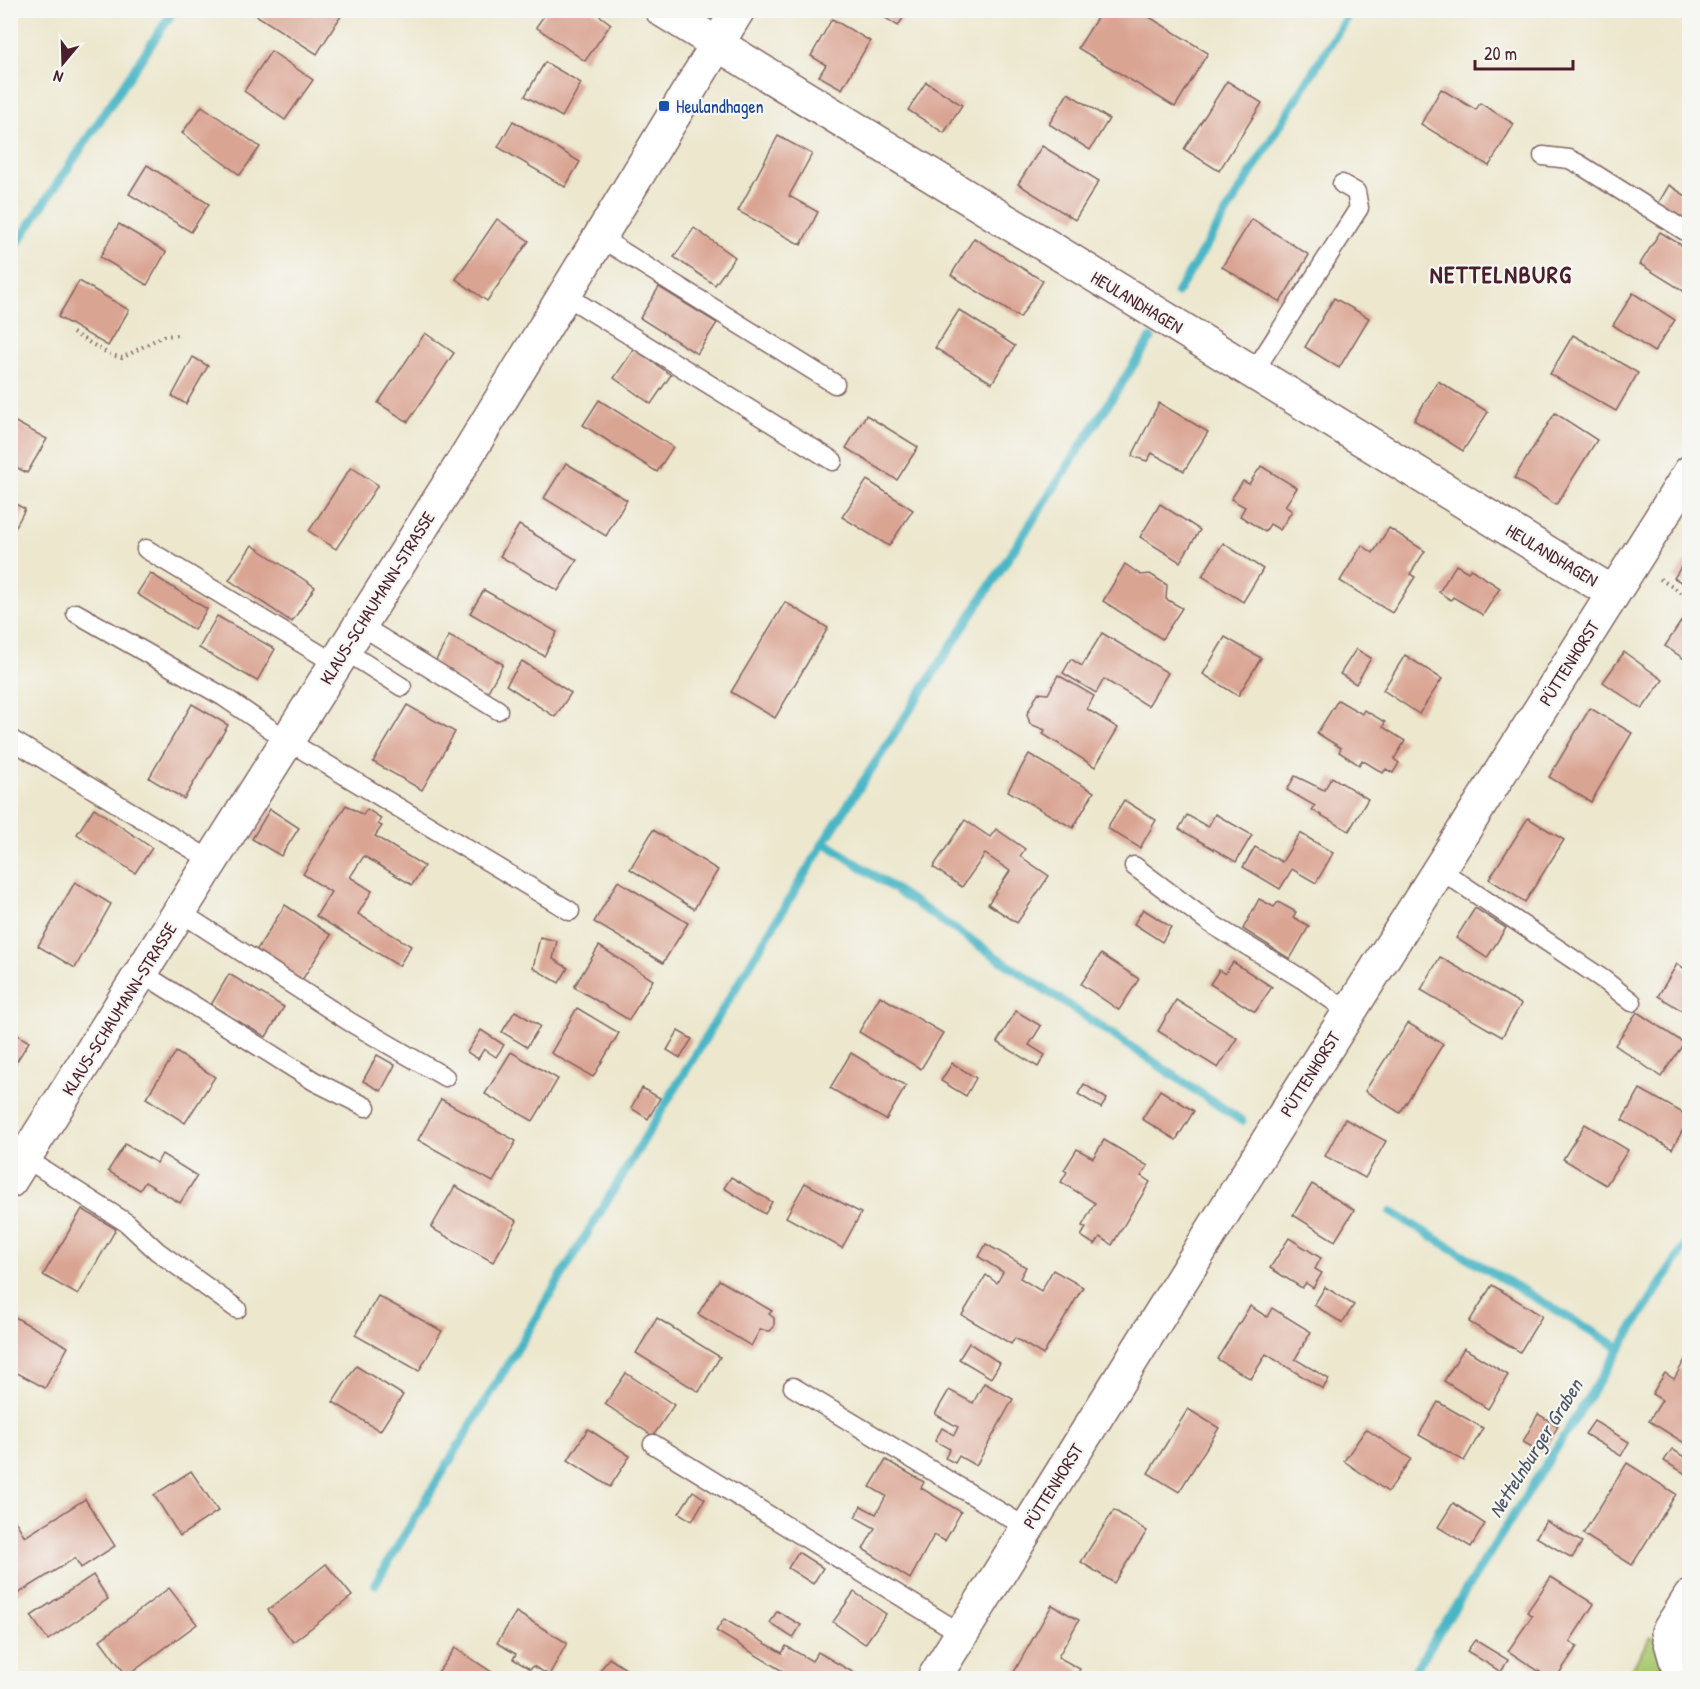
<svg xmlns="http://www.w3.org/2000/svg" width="1700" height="1689" font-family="'Patrick Hand',sans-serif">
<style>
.green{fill:#aaca72;stroke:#7a744e;stroke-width:1.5}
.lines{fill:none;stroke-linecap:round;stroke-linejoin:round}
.stream{stroke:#4ab6c6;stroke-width:9}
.building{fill:#daa493}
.service-casing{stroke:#836564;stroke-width:21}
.minor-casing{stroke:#836564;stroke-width:36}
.path{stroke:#836564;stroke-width:4;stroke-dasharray:1.5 4.5;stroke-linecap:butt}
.service{stroke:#fff;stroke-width:18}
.minor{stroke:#fff;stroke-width:33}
.transit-dot{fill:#1a4fb4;stroke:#f6f6f2;stroke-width:2}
.labels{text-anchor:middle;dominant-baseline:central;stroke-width:4.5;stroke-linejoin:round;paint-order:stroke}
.transit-label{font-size:18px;fill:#164399;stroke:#f6f6f2;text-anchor:start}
.street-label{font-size:18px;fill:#4a1f2b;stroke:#f6f6f2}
.water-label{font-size:20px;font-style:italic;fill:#4a5461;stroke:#f6f6f2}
.district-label{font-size:24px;font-weight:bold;letter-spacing:1.5px;fill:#4a1f2b;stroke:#f6f6f2}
</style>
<rect width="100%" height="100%" fill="#f6f6f2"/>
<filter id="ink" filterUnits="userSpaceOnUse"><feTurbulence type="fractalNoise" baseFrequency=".0167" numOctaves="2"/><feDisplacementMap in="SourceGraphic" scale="12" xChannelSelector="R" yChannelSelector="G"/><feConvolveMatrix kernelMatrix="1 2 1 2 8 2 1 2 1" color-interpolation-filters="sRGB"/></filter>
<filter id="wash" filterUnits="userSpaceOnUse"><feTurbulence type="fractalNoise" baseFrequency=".008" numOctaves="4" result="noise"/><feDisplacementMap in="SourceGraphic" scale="24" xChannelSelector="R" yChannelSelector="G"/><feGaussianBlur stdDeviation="1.35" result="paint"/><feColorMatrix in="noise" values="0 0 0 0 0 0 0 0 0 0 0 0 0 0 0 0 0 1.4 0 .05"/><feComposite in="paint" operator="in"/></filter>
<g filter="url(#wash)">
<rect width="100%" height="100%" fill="#ece7cd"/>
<path class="green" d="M1651,1636L1660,1645L1667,1678H1626Z"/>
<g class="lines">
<g class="stream">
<path d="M10,254L174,10"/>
<path d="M1177,293L1351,10"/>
<path d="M824,842L1151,338"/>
<path d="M1391,1212L1618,1347"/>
<path d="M375,1584L824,842L1242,1121"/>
<path d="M1410,1678L1690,1238"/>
</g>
</g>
<g id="blocks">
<g class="building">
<path d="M248,10H332L341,16L317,54Z"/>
<path d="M548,10H592L611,24L585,61L536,27Z"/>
<path d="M873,10H908L898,26Z"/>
<path d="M1102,10H1138L1208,53L1175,107L1078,48Z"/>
<path d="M832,19L870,41L842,89L819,76L826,65L811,56Z"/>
<path d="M271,51L313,80L285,120L244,91Z"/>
<path d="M545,62L581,83L562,117L525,96Z"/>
<path d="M1227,81L1262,103L1219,171L1184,149Z"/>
<path d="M926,82L962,105L944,133L908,110Z"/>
<path d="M1441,89L1476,110L1480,103L1514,124L1489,166L1421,124Z"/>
<path d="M1068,93L1109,119L1090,150L1049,124Z"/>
<path d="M202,106L260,147L240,175L182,133Z"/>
<path d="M513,121L580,162L565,187L498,147Z"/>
<path d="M778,136L812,154L789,196L818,212L801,245L738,211Z"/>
<path d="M1042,146L1099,181L1075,220L1018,184Z"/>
<path d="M147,165L209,204L191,232L129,194Z"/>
<path d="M1669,185L1689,198V223L1658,204Z"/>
<path d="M497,219L529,241L487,301L456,279Z"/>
<path d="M1252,219L1309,255L1280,302L1222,267Z"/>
<path d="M119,224L166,252L147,285L100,257Z"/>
<path d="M694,228L735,257L715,285L674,257Z"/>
<path d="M1660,232L1689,250L1688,294L1640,264Z"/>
<path d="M974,238L1043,281L1020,318L951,275Z"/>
<path d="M79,281L129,310L108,346L58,317Z"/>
<path d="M659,287L717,323L697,354L640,318Z"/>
<path d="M1633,293L1675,320L1654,352L1613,325Z"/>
<path d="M1334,298L1369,318L1339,368L1305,347Z"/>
<path d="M959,310L1015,346L992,383L935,348Z"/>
<path d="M425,333L454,353L408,422L378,403Z"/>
<path d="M1573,335L1638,373L1616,411L1550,374Z"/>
<path d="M634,349L671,375L651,404L614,378Z"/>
<path d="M193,357L208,366L186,404L172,396Z"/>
<path d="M1438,381L1488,412L1463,451L1414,420Z"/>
<path d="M599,400L673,447L657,472L583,425Z"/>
<path d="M1159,403L1208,432L1184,471L1152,453L1147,461L1132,456Z"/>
<path d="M1555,413L1597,440L1556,505L1514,478Z"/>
<path d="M866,415L918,447L897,480L846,448Z"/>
<path d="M10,419L47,439L27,473L10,464Z"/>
<path d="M566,463L627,500L606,536L544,498Z"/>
<path d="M1261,466L1297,488L1285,506L1292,511L1280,530L1270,524L1265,532L1240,516L1245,507L1231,499L1243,481L1249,484Z"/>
<path d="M351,467L378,485L336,549L309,531Z"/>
<path d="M867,480L913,510L889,546L842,517Z"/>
<path d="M10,501L25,509L10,538Z"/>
<path d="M1160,504L1200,530L1180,562L1140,537Z"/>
<path d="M519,525L577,560L558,591L500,556Z"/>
<path d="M1389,528L1425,551L1410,574L1415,577L1392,613L1340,581L1362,545L1373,553Z"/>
<path d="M1223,543L1263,569L1243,602L1202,576Z"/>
<path d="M252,545L315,587L292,622L229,580Z"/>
<path d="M1685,561L1689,564V587L1674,578Z"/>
<path d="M1125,564L1141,575L1150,574L1167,585L1166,599L1182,608L1162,639L1103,601Z"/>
<path d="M1456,565L1468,572L1471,569L1500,588L1483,615L1453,597L1451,600L1439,592Z"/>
<path d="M150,573L207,609L194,630L137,594Z"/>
<path d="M484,590L557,632L544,656L470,613Z"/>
<path d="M785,602L828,628L775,718L731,692Z"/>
<path d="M1689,609V662L1665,646Z"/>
<path d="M217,616L275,649L257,681L199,648Z"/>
<path d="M1102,633L1168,673L1148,706L1104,679L1096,693L1063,673L1071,659L1082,666Z"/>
<path d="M449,636L503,664L486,695L433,666Z"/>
<path d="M1225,637L1261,658L1238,696L1203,674Z"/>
<path d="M1356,649L1371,658L1356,684L1340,674Z"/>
<path d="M1624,652L1663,680L1642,709L1603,682Z"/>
<path d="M1405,655L1442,679L1419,714L1383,690Z"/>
<path d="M522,661L571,693L555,717L506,685Z"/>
<path d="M1058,675L1094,696L1087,709L1118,728L1095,767L1043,734L1045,730L1030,724L1027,714L1038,693L1048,694Z"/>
<path d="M1338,700L1362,714L1364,710L1385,722L1383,727L1405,741L1394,759L1399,763L1393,773L1386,769L1383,773L1362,760L1359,765L1339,752L1341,748L1317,733Z"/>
<path d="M192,704L228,725L184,799L149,778Z"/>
<path d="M407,705L455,732L422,790L373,762Z"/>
<path d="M1590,708L1632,733L1591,802L1549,777Z"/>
<path d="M1029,754L1094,792L1073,828L1008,791Z"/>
<path d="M1295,776L1324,790L1332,777L1368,799L1349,831L1312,810L1315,806L1287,790Z"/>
<path d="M1124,800L1156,820L1140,848L1107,828Z"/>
<path d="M346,805L363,815L367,809L381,818L378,824L382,826L375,836L424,866L412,885L364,856L350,877L372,891L358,914L411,946L399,966L316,916L331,892L303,874Z"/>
<path d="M94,808L152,848L135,873L77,834Z"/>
<path d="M270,809L299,828L281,856L252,839Z"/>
<path d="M1215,814L1252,835L1236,862L1179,829L1187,815L1208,827Z"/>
<path d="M1528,818L1564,840L1525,902L1489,879Z"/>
<path d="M965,820L990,837L996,829L1025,849L1020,856L1049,876L1017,923L988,904L1010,871L985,854L962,887L933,867Z"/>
<path d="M653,830L718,870L694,909L630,869Z"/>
<path d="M1300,833L1333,853L1316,883L1292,869L1280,889L1243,867L1255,847L1282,862Z"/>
<path d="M618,881L688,923L663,963L594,922Z"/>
<path d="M75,882L111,904L75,968L38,946Z"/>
<path d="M1259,899L1274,907L1278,902L1296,912L1293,917L1309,926L1290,959L1243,929Z"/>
<path d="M285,905L331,935L300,983L254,954Z"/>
<path d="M1475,908L1506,928L1487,958L1456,938Z"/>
<path d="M1143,909L1171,927L1162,942L1134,924Z"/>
<path d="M540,937L557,941L553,959L568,968L559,983L533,968Z"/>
<path d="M599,946L653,980L629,1020L574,987Z"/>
<path d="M1101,954L1139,979L1119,1010L1081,984Z"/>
<path d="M1440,957L1521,1004L1502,1037L1421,990Z"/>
<path d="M1233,962L1272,987L1255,1012L1210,984L1219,970L1225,974Z"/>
<path d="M1677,964L1689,971V1015L1658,996Z"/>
<path d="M229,974L284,1007L266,1037L211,1005Z"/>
<path d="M880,996L943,1033L921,1069L859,1032Z"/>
<path d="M1176,1000L1237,1038L1218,1068L1158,1031Z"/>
<path d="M577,1008L619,1033L593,1077L551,1053Z"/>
<path d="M515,1011L540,1026L527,1047L502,1032Z"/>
<path d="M1016,1011L1041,1026L1029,1045L1045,1055L1038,1067L997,1042Z"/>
<path d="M1637,1012L1684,1043L1661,1077L1615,1045Z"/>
<path d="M1408,1023L1443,1044L1400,1113L1365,1091Z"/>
<path d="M10,1030L29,1042L10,1072Z"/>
<path d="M481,1030L504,1045L496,1057L484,1049L478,1059L467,1052Z"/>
<path d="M678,1031L692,1039L680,1058L667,1050Z"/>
<path d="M176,1052L215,1077L185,1123L146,1098Z"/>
<path d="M511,1052L558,1079L533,1121L485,1094Z"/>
<path d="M851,1053L906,1086L886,1120L830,1088Z"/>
<path d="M377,1055L395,1065L381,1091L363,1081Z"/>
<path d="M952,1063L976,1078L966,1096L941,1081Z"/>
<path d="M1084,1084L1107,1099L1101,1108L1078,1094Z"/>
<path d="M642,1088L660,1098L648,1119L631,1108Z"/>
<path d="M1640,1089L1690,1117L1672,1149L1622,1120Z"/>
<path d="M1160,1090L1194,1111L1176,1140L1142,1119Z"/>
<path d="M441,1099L516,1141L493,1182L418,1140Z"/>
<path d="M1345,1119L1386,1141L1365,1178L1325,1156Z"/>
<path d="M1585,1124L1628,1150L1606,1185L1563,1159Z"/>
<path d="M1104,1140L1148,1166L1141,1176L1150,1182L1112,1245L1100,1237L1095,1245L1081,1236L1086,1228L1082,1226L1095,1203L1061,1182L1067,1172L1064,1170L1077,1149L1093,1158Z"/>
<path d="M125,1144L157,1163L162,1154L197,1176L180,1203L145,1182L140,1190L108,1171Z"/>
<path d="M731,1177L772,1202L765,1214L724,1188Z"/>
<path d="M805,1183L861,1213L842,1248L786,1217Z"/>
<path d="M1312,1184L1354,1210L1335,1241L1293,1215Z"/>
<path d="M455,1186L517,1221L493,1262L431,1228Z"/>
<path d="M82,1209L116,1229L78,1295L43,1275Z"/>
<path d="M1289,1238L1321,1258L1315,1269L1322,1273L1313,1288L1306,1283L1302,1288L1270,1268Z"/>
<path d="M986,1244L1026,1267L1020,1278L1041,1291L1053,1270L1083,1287L1043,1355L1015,1338L1011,1344L962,1315L986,1275L997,1283L1003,1272L979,1257Z"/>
<path d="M719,1280L772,1311L769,1314L774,1318V1327L770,1331L760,1330L751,1346L698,1314Z"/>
<path d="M1492,1285L1542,1316L1520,1352L1469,1322Z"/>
<path d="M1325,1287L1354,1305L1342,1323L1314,1305Z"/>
<path d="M378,1296L442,1331L419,1371L355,1335Z"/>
<path d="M1250,1306L1267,1317L1272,1308L1311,1332L1295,1359L1329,1379L1323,1389L1266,1354L1251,1379L1217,1359Z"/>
<path d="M13,1316L68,1347L45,1388L10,1369V1320Z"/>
<path d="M657,1318L720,1357L699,1392L636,1353Z"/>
<path d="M969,1343L1000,1363L991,1378L959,1359Z"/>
<path d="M1464,1348L1508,1375L1488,1409L1444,1381Z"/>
<path d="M1687,1356L1689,1358V1446L1649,1421L1662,1400L1652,1394L1657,1386L1665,1373L1674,1379Z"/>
<path d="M356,1366L403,1395L380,1431L333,1402Z"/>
<path d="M626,1373L674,1405L653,1436L605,1404Z"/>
<path d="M984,1383L1013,1399L976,1466L959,1456L955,1463L945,1458L950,1449L935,1441L942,1428L954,1435L958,1427L935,1414L949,1390L973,1403Z"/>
<path d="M1438,1402L1483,1428L1464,1461L1419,1435Z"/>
<path d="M1188,1409L1219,1428L1179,1492L1148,1473Z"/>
<path d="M1538,1414L1558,1426L1543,1453L1523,1442Z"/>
<path d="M1594,1421L1629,1442L1621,1456L1585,1434Z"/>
<path d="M588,1429L630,1456L610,1487L568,1460Z"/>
<path d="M1366,1429L1411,1459L1388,1492L1344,1461Z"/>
<path d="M1672,1449L1689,1460V1476L1664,1461Z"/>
<path d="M886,1460L924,1482L921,1488L961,1512L945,1541L934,1535L910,1579L863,1549L875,1528L855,1517L861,1506L876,1514L886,1496L870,1487Z"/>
<path d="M1627,1463L1676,1494L1632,1565L1583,1534Z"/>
<path d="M191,1471L218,1511L180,1536L154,1495Z"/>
<path d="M693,1491L705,1499L692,1521L679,1513Z"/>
<path d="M85,1499L115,1546L81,1568L75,1558L16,1595L10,1586V1519L13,1517L25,1537Z"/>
<path d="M1453,1503L1485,1524L1471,1547L1438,1527Z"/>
<path d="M1114,1510L1147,1531L1114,1583L1081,1562Z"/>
<path d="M1546,1521L1582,1542L1572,1558L1536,1537Z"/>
<path d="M798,1552L823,1568L813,1584L788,1568Z"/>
<path d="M326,1564L352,1596L293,1642L268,1610Z"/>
<path d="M93,1575L108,1599L48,1640L31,1616Z"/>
<path d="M1551,1577L1594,1604L1570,1641L1577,1647L1556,1678H1549L1508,1651L1532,1616L1527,1612Z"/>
<path d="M169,1588L197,1624L127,1676L100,1640Z"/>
<path d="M854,1592L886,1614L865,1644L833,1622Z"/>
<path d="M1052,1605L1079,1620L1058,1657L1080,1669L1075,1678H1025L1014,1672Z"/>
<path d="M777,1611L801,1625L793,1638L770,1623Z"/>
<path d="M516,1612L567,1643L549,1675L533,1666L530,1669L513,1659L516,1654L497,1643Z"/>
<path d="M724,1619L782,1653L786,1646L812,1661L818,1652L856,1674L853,1678H794L716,1631Z"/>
<path d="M1475,1640L1508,1660L1501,1672L1467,1651Z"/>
<path d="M455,1648L498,1676L496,1678H434Z"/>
<path d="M609,1658L632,1673L629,1678H595Z"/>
</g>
</g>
</g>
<g filter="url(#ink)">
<use href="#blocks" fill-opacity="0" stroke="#836564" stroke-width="1.5"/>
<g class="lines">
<defs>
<g id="service">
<path d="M1543,156L1569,159L1579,164L1690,234"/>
<path d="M599,237L835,384"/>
<path d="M565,295L833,461"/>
<path d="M1253,373L1359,208L1356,192L1342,184"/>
<path d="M146,549L336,664"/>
<path d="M76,613L224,697L288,741L570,911"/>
<path d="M360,625L498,710"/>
<path d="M344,650L402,687"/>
<path d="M12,740L212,861"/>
<path d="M1134,866L1210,923L1302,979L1349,1012"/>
<path d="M1439,869L1604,980L1632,1002"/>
<path d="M180,912L350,1022L445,1077"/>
<path d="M142,973L314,1081L366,1107"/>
<path d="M25,1158L127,1223L157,1251L237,1309"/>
<path d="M793,1387L1027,1528"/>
<path d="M653,1444L962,1634"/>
</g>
<g id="minor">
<path d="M662,10L1613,593"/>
<path d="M10,1181L461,465L738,10"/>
<path d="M934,1678L1276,1128L1690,472"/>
<path d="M1681,1678L1668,1632L1690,1597"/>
</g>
</defs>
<use href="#service" class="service-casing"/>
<use href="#minor" class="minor-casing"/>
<g class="path">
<path d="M73,333L109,354L122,358L163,336L177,335"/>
<path d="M1660,579L1690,598"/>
</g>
<use href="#service" class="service"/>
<use href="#minor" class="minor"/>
</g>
</g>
<rect class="transit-dot" x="658" y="100" width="12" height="12" rx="3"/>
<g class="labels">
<g class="transit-label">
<text x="676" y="106">Heulandhagen</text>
</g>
<g class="street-label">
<text transform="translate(1137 302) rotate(31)">HEULANDHAGEN</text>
<text transform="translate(1552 555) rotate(31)">HEULANDHAGEN</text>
<text transform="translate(377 598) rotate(-58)">KLAUS-SCHAUMANN-STRASSE</text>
<text transform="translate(1569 663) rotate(-58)">PÜTTENHORST</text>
<text transform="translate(119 1009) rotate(-58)">KLAUS-SCHAUMANN-STRASSE</text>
<text transform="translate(1310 1074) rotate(-58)">PÜTTENHORST</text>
<text transform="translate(1053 1486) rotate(-58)">PÜTTENHORST</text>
</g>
<g class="water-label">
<text transform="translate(1535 1448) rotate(-58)">Nettelnburger Graben</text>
</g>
<g class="district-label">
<text x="1501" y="274">NETTELNBURG</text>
</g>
</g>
<rect width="1700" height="1689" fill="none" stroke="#f6f6f2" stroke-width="36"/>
<g transform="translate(63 63) rotate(199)" stroke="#f6f6f2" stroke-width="4.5" paint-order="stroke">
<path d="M0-4.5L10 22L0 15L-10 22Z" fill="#4a1f2b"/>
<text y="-9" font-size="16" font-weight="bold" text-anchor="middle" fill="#4a1f2b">N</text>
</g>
<path d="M1475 60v9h98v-9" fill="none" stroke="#4a1f2b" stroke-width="3"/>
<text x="1484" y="60" font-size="18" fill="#4a1f2b" stroke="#f6f6f2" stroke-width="4.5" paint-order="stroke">20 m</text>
</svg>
